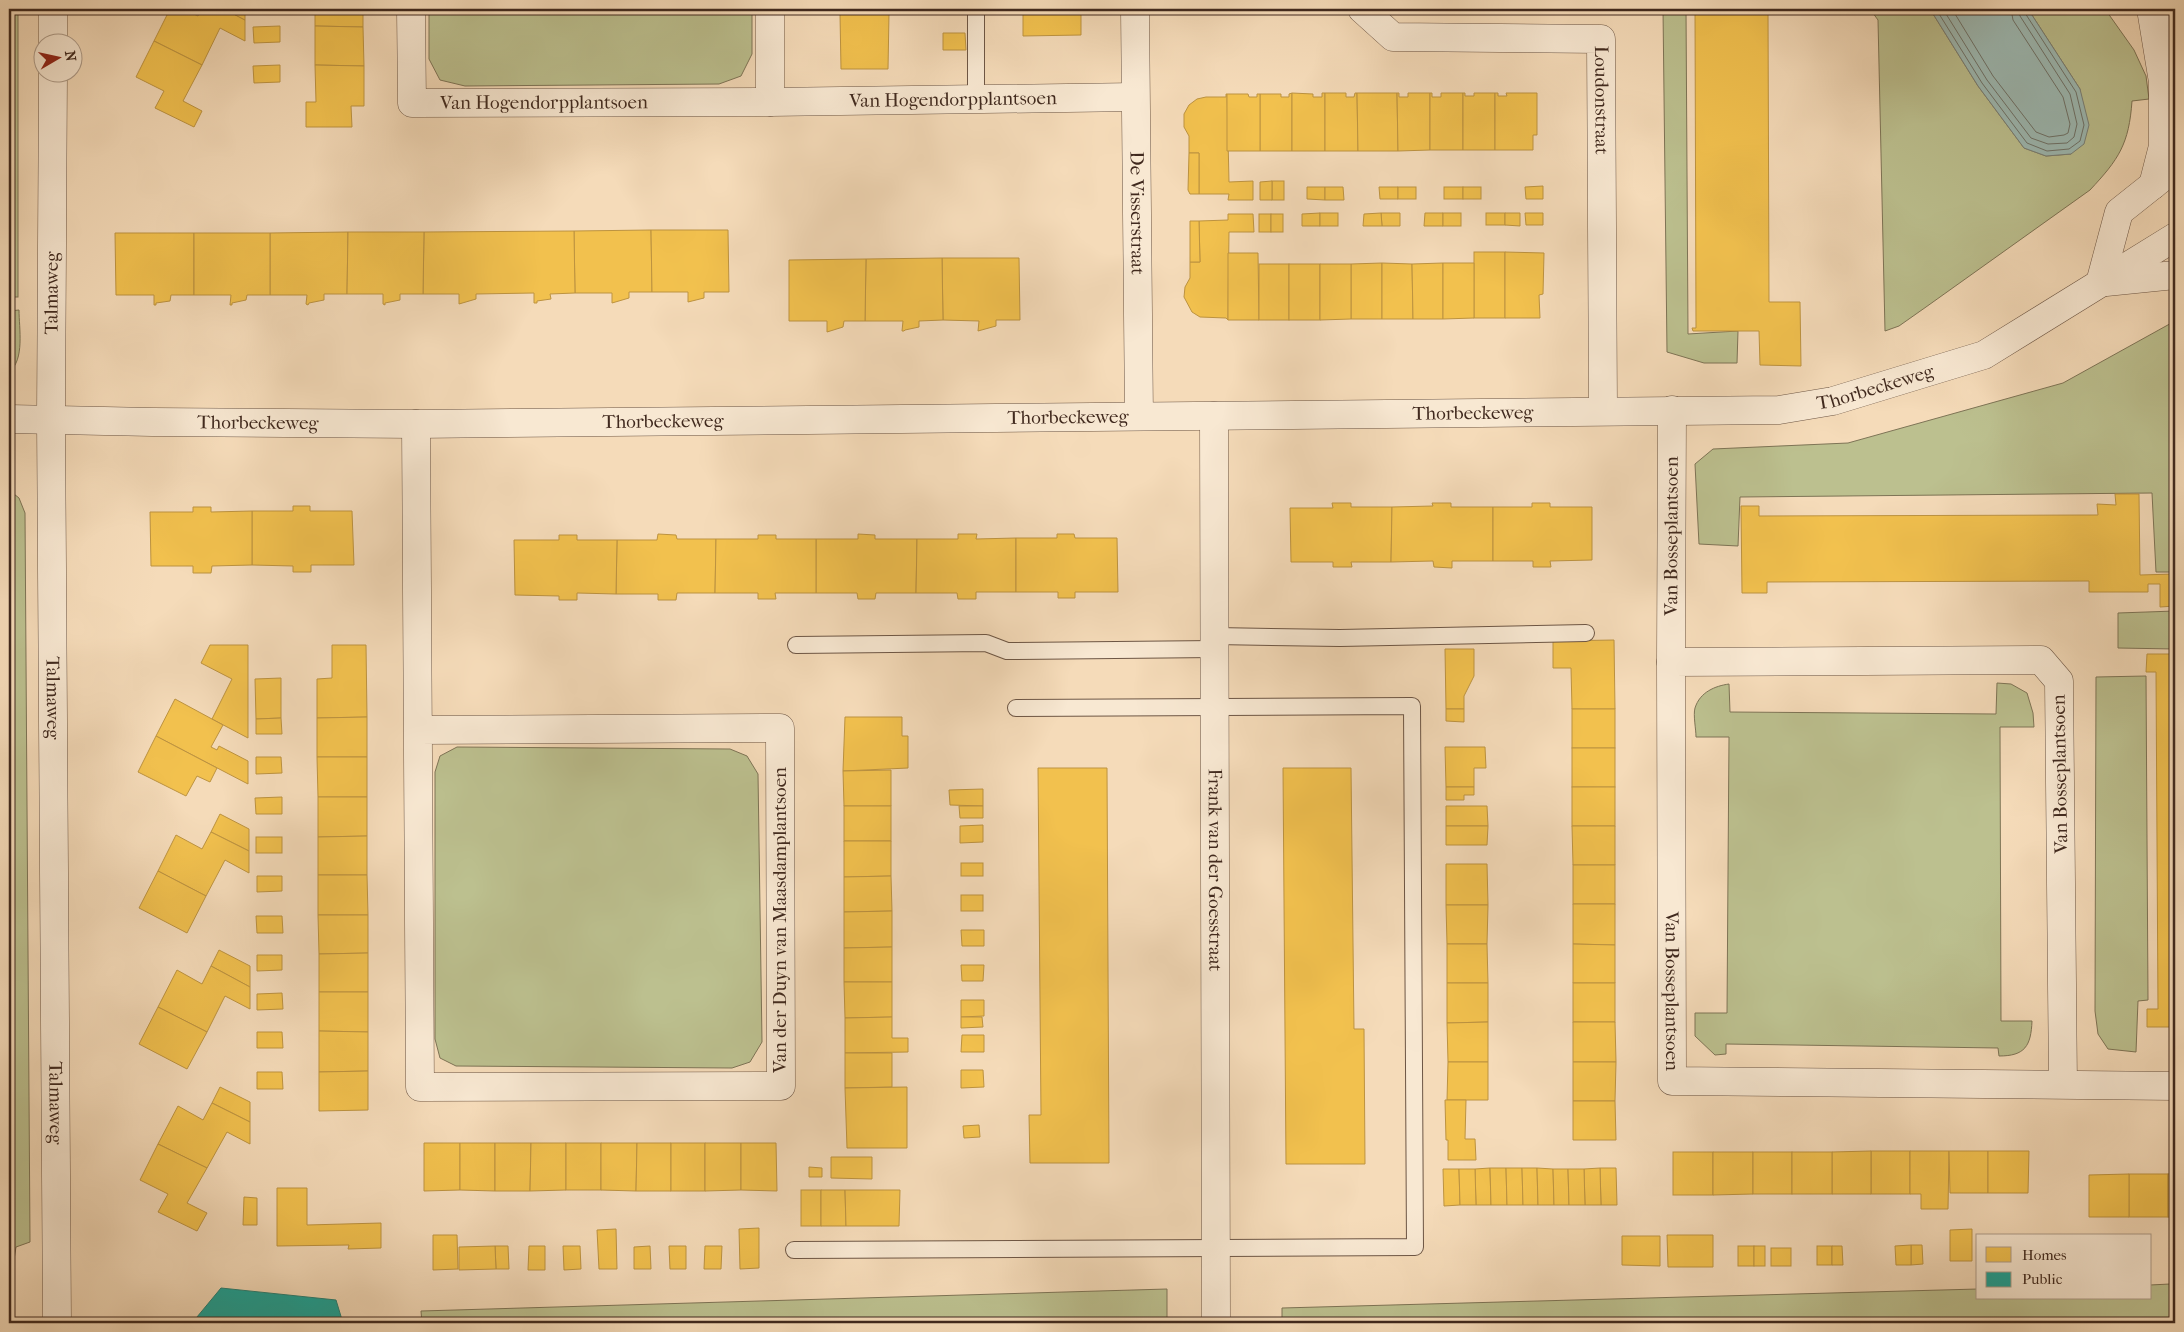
<svg xmlns="http://www.w3.org/2000/svg" width="2184" height="1332" font-family="'IM FELL French Canon',serif">
<style>
.green{fill:#bcc08f;stroke:#7e7456}
.water{fill:#9dbab4;stroke:#788078}
.homes{fill:#f2c14e;stroke:#bd9340}
.public{fill:#17a398;stroke:#237e73}
.lines{fill:none;stroke-linecap:round;stroke-linejoin:round}
.shore{stroke:#6e7269;stroke-width:1}
.service-casing{stroke:#6d5645;stroke-width:18}
.minor-casing{stroke:#6d5645;stroke-width:29}
.tertiary-casing{stroke:#6d5645;stroke-width:29}
.secondary-casing{stroke:#40291e;stroke-width:29}
.service{stroke:#f8e8d2;stroke-width:16}
.minor{stroke:#f8e8d2;stroke-width:28}
.tertiary{stroke:#f8e8d2;stroke-width:28}
.secondary{stroke:#f8e8d2;stroke-width:28}
.labels{text-anchor:middle;dominant-baseline:central;stroke-width:5;stroke-linejoin:round;paint-order:stroke}
.street-label{font-size:19px;fill:#40291e;stroke:#f8e8d2}
</style>
<rect width="100%" height="100%" fill="#f5dbb9"/>
<filter id="stains"><feTurbulence type="fractalNoise" baseFrequency=".004" numOctaves="4"/><feColorMatrix values="0 0 0 0 .2 0 0 0 0 .09 0 0 0 0 .02 0 0 0 .5 -.17"/></filter>
<radialGradient id="worn" r=".72"><stop offset=".6" stop-color="#630" stop-opacity="0"/><stop offset="1" stop-color="#630" stop-opacity=".3"/></radialGradient>
<g class="green">
<rect x="9" y="9" width="9" height="288"/>
<path d="M429,9H752V54L741,76L719,84L465,86L440,80L429,59Z"/>
<path d="M1663,9H1686L1688,334L1738,331L1737,363H1704L1667,352Z"/>
<path d="M1870,9H1930L1978,86L2024,148L2046,156L2071,154L2080,89L2028,9H2105L2134,50L2146,76L2149,99L2132,101C2129,144 2119,159 2090,190L1926,307L1899,326L1885,331L1878,20Z"/>
<path d="M19,310C19,328 25,360 9,372V311Z"/>
<path d="M2175,321V364L2173,367L2175,390V572H2156L2152,493L1740,497L1738,546L1699,544L1695,464L1713,449L1848,443L2063,383Z"/>
<path d="M9,490L19,498L25,513L30,1242L16,1247L13,1266H9Z"/>
<path d="M2175,611V649L2118,648V613Z"/>
<path d="M2146,676L2148,1000L2138,1001L2136,1052L2108,1049L2098,1034L2095,1011L2096,677Z"/>
<path d="M1997,683L2011,684L2027,693L2033,713L2034,727H2000L2001,1021H2032C2031,1046 2025,1056 1999,1056L1998,1048L1726,1044V1054L1715,1055L1695,1036V1013H1727L1729,737H1696C1696,729 1693,715 1695,708C1700,692 1715,686 1729,684L1730,712L1996,714Z"/>
<path d="M457,747L730,749L747,756L758,774L762,1042L750,1062L732,1068L456,1066L440,1058L435,1039V772L440,756Z"/>
<path d="M2170,1284L2171,1323H1282V1308L1978,1289V1298H2150V1285Z"/>
<path d="M1167,1289V1323H422L421,1311Z"/>
</g>
<path class="water" d="M1930,9H2028L2080,89L2089,125L2084,144L2071,154L2046,156L2024,148L1978,86Z"/>
<g class="homes">
<path d="M170,9H184L198,16L201,9H224L245,20V41L220,28L202,65L154,41Z"/>
<path d="M224,9H245V20Z"/>
<path d="M315,9H363V27L315,26Z"/>
<rect x="840" y="9" width="49" height="5"/>
<rect x="944" y="9" width="22" height="4"/>
<path d="M1023,9H1081V35L1023,36Z"/>
<path d="M1695,9H1768L1769,302H1800L1801,366L1760,365L1759,331H1693L1692,328H1696Z"/>
<path d="M840,14H889L888,69H841Z"/>
<path d="M280,26V42L254,43L253,27Z"/>
<path d="M315,26L363,27L364,66L315,65Z"/>
<path d="M943,33H965L966,50H943Z"/>
<path d="M154,41L202,65L183,101L202,111L194,127L155,108L164,91L136,77Z"/>
<path d="M280,65V82L254,83L253,66Z"/>
<path d="M315,65L364,66V106H351L352,127H306V102H316Z"/>
<path d="M1292,93V151H1260V94H1281V97H1289V94Z"/>
<path d="M1292,93L1313,94V97H1322V93H1325V151H1292Z"/>
<path d="M1325,93H1346V97H1354L1355,93H1357L1358,151H1325Z"/>
<path d="M1357,93H1397L1398,151H1358Z"/>
<path d="M1397,93H1399V97H1408V93H1430V150L1398,151Z"/>
<path d="M1430,93H1432V97H1441V93H1463V150H1430Z"/>
<path d="M1463,93H1465V96H1474V93H1495V150H1463Z"/>
<path d="M1495,93H1498V96H1507L1506,93H1537V135H1533V150H1495Z"/>
<path d="M1226,94H1227L1229,182L1253,181V200H1228L1229,194H1199V153H1189V136L1184,127V114L1189,105L1197,99L1206,97H1226Z"/>
<path d="M1227,94H1248L1249,97H1257V94H1260V151H1227Z"/>
<path d="M1189,153H1199V194H1190L1188,190Z"/>
<rect x="1272" y="181" width="12" height="19"/>
<path d="M1272,181V200H1260V182Z"/>
<path d="M1543,186V199H1526L1525,187Z"/>
<path d="M1307,187H1325V200L1307,199Z"/>
<path d="M1325,187H1343L1344,200H1325Z"/>
<path d="M1379,187H1398V199H1380Z"/>
<rect x="1398" y="187" width="18" height="12"/>
<rect x="1444" y="187" width="19" height="12"/>
<rect x="1463" y="187" width="18" height="12"/>
<path d="M1320,213V226H1302V214Z"/>
<rect x="1320" y="213" width="18" height="13"/>
<path d="M1381,213H1400V226H1382Z"/>
<path d="M1381,213L1382,226H1363L1364,214Z"/>
<path d="M1425,213H1443V226H1424Z"/>
<rect x="1443" y="213" width="18" height="13"/>
<rect x="1486" y="213" width="19" height="12"/>
<path d="M1505,213H1520V226L1505,225Z"/>
<path d="M1525,213H1543V225H1526Z"/>
<path d="M1228,214H1253L1254,232H1229L1228,320L1226,318L1200,317L1192,312L1184,297L1185,287L1190,278V262H1200L1199,221L1228,220Z"/>
<rect x="1259" y="214" width="12" height="18"/>
<rect x="1271" y="214" width="12" height="18"/>
<path d="M1190,221H1199L1200,262H1190Z"/>
<path d="M651,230L652,292H629V298L612,303V293H575L574,231Z"/>
<path d="M651,230H728L729,292H704V298L688,302V292H652Z"/>
<path d="M574,231L575,293L550,294L551,299L537,301V303H534V293L476,294V299L459,304V294H423L424,232Z"/>
<path d="M348,232L347,294H324V300L309,303L308,305L306,304L307,295H270V233Z"/>
<path d="M348,232H424L423,294H400V300L385,303V305L383,304V294H347Z"/>
<path d="M115,233H194V295H171L170,301L156,303V305H154V295H116Z"/>
<path d="M194,233H270V295H247L246,300L232,303V305H230L231,295H194Z"/>
<rect x="1474" y="252" width="31" height="66"/>
<path d="M1505,252L1544,253L1543,294L1539,295L1540,318H1505Z"/>
<path d="M1228,253H1258L1259,320H1228Z"/>
<path d="M942,258H1019L1020,320H996V326L978,331L979,321L943,320Z"/>
<path d="M942,258L943,320L919,321V327L905,330L904,331H902L903,321H865L866,259Z"/>
<path d="M866,259L865,321H844L843,327L827,332V321H789V260Z"/>
<path d="M1382,263V319H1351V264Z"/>
<path d="M1382,263L1412,264L1413,319H1382Z"/>
<path d="M1443,263V319H1413L1412,264Z"/>
<path d="M1443,263H1474V318L1443,319Z"/>
<rect x="1259" y="264" width="30" height="56"/>
<rect x="1289" y="264" width="31" height="56"/>
<path d="M1320,264H1351V319L1320,320Z"/>
<path d="M2115,494H2139L2140,575L2175,574V606L2160,607V584H2148V592H2089V581L1767,582V593H1742L1741,506H1759V516L2098,515L2097,504L2116,505Z"/>
<path d="M1332,503H1351V507H1392L1391,562H1351L1352,567H1333V562H1291L1290,508H1333Z"/>
<path d="M1432,503H1451V507H1493V561H1452V568L1434,567L1433,561L1391,562L1392,507L1433,506Z"/>
<path d="M1532,503H1550V507H1592V560L1550,561L1551,567H1533V561H1493V507H1532Z"/>
<path d="M293,506H310V511H352L354,565H311V572H293V566L252,565V511H293Z"/>
<path d="M193,507H211V512L252,511V565L212,566L211,573H193V566H151L150,512H193Z"/>
<path d="M658,534L676,535L677,539H716L715,593H677L676,600H658V594H616L617,540H657Z"/>
<path d="M858,534L875,535V539H917L916,593H876L875,599H858L857,593H816V539H858Z"/>
<path d="M958,534H977L976,539L1016,538V592H976V599H958L957,593H916L917,539H958Z"/>
<path d="M1057,534H1074L1075,538H1117L1118,592H1075V598H1058V592H1016V538H1057Z"/>
<path d="M559,535H577V540H617L616,594L577,593V600H559V596L515,595L514,540H559Z"/>
<path d="M758,535H776V539H816V593H775L776,599H758V593H715L716,539H758Z"/>
<path d="M1614,640L1615,709H1572L1571,668H1553V641Z"/>
<path d="M210,645H248V738L212,719L232,679L201,663Z"/>
<path d="M332,645H366L367,717L317,718V679L332,678Z"/>
<path d="M1445,649H1474V676L1464,696V709H1446Z"/>
<path d="M2147,654H2175V1027H2147V1009H2158L2156,672H2146Z"/>
<path d="M281,678V718L256,719L255,679Z"/>
<path d="M175,699L223,725L211,747L217,750L219,746L248,761V784L156,736Z"/>
<path d="M1446,709H1464V722L1446,721Z"/>
<rect x="1572" y="709" width="43" height="39"/>
<path d="M367,717V757H317V718Z"/>
<path d="M845,717H902V736H908V768L843,771Z"/>
<path d="M281,718L282,734H256V719Z"/>
<path d="M156,736L217,768L210,782L197,776L186,796L138,772Z"/>
<path d="M1445,747H1485L1486,768H1474V787H1446Z"/>
<rect x="1572" y="748" width="43" height="39"/>
<path d="M256,757H281L282,773L256,774Z"/>
<path d="M317,757H367V797H318Z"/>
<path d="M1038,768H1107L1109,1163H1030L1029,1115H1041Z"/>
<path d="M1283,768H1351L1354,1029H1364L1365,1164H1286Z"/>
<path d="M891,770V806H844L843,771Z"/>
<path d="M1446,787H1474V795H1464V800H1446Z"/>
<rect x="1572" y="787" width="43" height="39"/>
<path d="M983,789V806L950,805L949,790Z"/>
<path d="M282,797V814H256L255,798Z"/>
<path d="M318,797H367V836L318,837Z"/>
<rect x="844" y="806" width="47" height="35"/>
<path d="M959,806H983V818H960Z"/>
<path d="M1446,806H1487L1488,826H1446Z"/>
<path d="M220,814L249,829V851L211,832Z"/>
<path d="M983,825V842L960,843V826Z"/>
<path d="M1446,826H1488L1487,845H1446Z"/>
<path d="M1572,826H1615V865H1573Z"/>
<path d="M211,832L249,851V873L225,860L206,896L158,871L176,835L202,849Z"/>
<path d="M367,836V875H318V837Z"/>
<rect x="256" y="837" width="26" height="16"/>
<path d="M844,841H891V876L844,877Z"/>
<rect x="961" y="863" width="22" height="13"/>
<path d="M1446,864H1487L1488,905H1446Z"/>
<rect x="1573" y="865" width="42" height="39"/>
<path d="M158,871L206,896L187,933L139,908Z"/>
<path d="M318,875H367L368,915H318Z"/>
<path d="M257,876H282V891L257,892Z"/>
<path d="M891,876L892,911L844,912V877Z"/>
<rect x="961" y="895" width="22" height="16"/>
<path d="M1573,904H1615V945L1573,944Z"/>
<path d="M1446,905H1488L1487,944H1447Z"/>
<path d="M892,911V947L844,948V912Z"/>
<path d="M318,915H368V953L319,954Z"/>
<path d="M256,916H282L283,933H257Z"/>
<path d="M961,930H984V946H962Z"/>
<path d="M1447,944H1487L1488,983H1447Z"/>
<path d="M1573,944L1615,945V983H1573Z"/>
<path d="M892,947V982H844V948Z"/>
<path d="M219,950L250,966V987L211,966Z"/>
<path d="M368,953V992H319V954Z"/>
<path d="M257,955H282V970L257,971Z"/>
<path d="M961,965H984L983,981H962Z"/>
<path d="M211,966L250,987V1009L225,996L207,1032L158,1007L177,970L202,984Z"/>
<path d="M844,982H892V1017L845,1018Z"/>
<path d="M1447,983H1488V1022L1447,1023Z"/>
<rect x="1573" y="983" width="42" height="39"/>
<path d="M319,992H368V1032L319,1031Z"/>
<path d="M282,993L283,1009L257,1010V994Z"/>
<path d="M961,1000H984V1016L961,1017Z"/>
<path d="M158,1007L207,1032L187,1069L139,1044Z"/>
<path d="M892,1017V1038H908V1052L845,1053V1018Z"/>
<path d="M961,1017H982L983,1027L961,1028Z"/>
<path d="M1488,1022V1062H1448L1447,1023Z"/>
<path d="M1573,1022H1615L1616,1062H1573Z"/>
<path d="M319,1031L368,1032V1071L319,1072Z"/>
<path d="M257,1032H282L283,1048H257Z"/>
<path d="M962,1035H984V1052H961Z"/>
<path d="M845,1053H892V1087L845,1088Z"/>
<path d="M1448,1062H1488V1100H1447Z"/>
<path d="M1573,1062H1616L1615,1101H1573Z"/>
<path d="M961,1070H983L984,1087L961,1088Z"/>
<path d="M368,1071V1110L319,1111V1072Z"/>
<path d="M257,1072H282L283,1089H257Z"/>
<path d="M220,1087L250,1102V1122L212,1103Z"/>
<path d="M907,1087V1148H847L845,1088Z"/>
<path d="M1445,1100H1466L1465,1139H1475L1476,1160H1448V1140H1446Z"/>
<path d="M1573,1101H1615L1616,1140H1573Z"/>
<path d="M212,1103L250,1122V1144L227,1132L207,1168L158,1144L178,1106L203,1120Z"/>
<path d="M979,1125L980,1137L964,1138L963,1126Z"/>
<path d="M424,1143H460V1190L424,1191Z"/>
<path d="M460,1143H495V1191L460,1190Z"/>
<path d="M495,1143H531L530,1191H495Z"/>
<path d="M531,1143H566V1190L530,1191Z"/>
<rect x="566" y="1143" width="35" height="47"/>
<path d="M601,1143H637L636,1191L601,1190Z"/>
<path d="M637,1143H671V1191H636Z"/>
<rect x="671" y="1143" width="34" height="48"/>
<path d="M705,1143H741V1190L705,1191Z"/>
<path d="M741,1143H776L777,1191L741,1190Z"/>
<path d="M158,1144L207,1168L187,1203L207,1213L197,1231L158,1212L168,1194L140,1180Z"/>
<rect x="1871" y="1151" width="39" height="43"/>
<path d="M1871,1151V1194H1832V1152Z"/>
<path d="M1910,1151H1949L1948,1209H1921V1194H1910Z"/>
<path d="M1949,1151H1988V1193H1950Z"/>
<path d="M1988,1151H2029L2028,1193H1988Z"/>
<rect x="1673" y="1152" width="40" height="43"/>
<path d="M1713,1152H1753V1194L1713,1195Z"/>
<rect x="1753" y="1152" width="39" height="42"/>
<rect x="1792" y="1152" width="40" height="42"/>
<path d="M831,1157H872V1179L831,1178Z"/>
<path d="M809,1167L822,1168V1177H809Z"/>
<path d="M1490,1168L1491,1205H1476L1475,1169Z"/>
<path d="M1490,1168H1506L1507,1205H1491Z"/>
<path d="M1506,1168H1522L1523,1205H1507Z"/>
<path d="M1522,1168H1537L1538,1205H1523Z"/>
<path d="M1537,1168L1553,1169L1554,1205H1538Z"/>
<path d="M1600,1168H1616L1617,1205H1601Z"/>
<path d="M1600,1168L1601,1205H1585L1584,1169Z"/>
<path d="M1443,1169H1459L1460,1205L1444,1206Z"/>
<path d="M1459,1169H1475L1476,1205H1460Z"/>
<path d="M1553,1169H1568L1569,1205H1554Z"/>
<path d="M1568,1169H1584L1585,1205H1569Z"/>
<rect x="2129" y="1174" width="39" height="43"/>
<path d="M2129,1174V1217H2089V1175Z"/>
<rect x="2168" y="1174" width="7" height="43"/>
<path d="M277,1188H307V1225L381,1223V1248L348,1249L349,1245L277,1246Z"/>
<rect x="801" y="1190" width="20" height="36"/>
<path d="M821,1190H845L846,1226H821Z"/>
<path d="M845,1190H900L899,1226H846Z"/>
<path d="M244,1197L257,1198V1225H243Z"/>
<path d="M759,1228V1268L740,1269L739,1229Z"/>
<path d="M616,1229L617,1269H599L597,1230Z"/>
<path d="M1972,1229V1261H1950V1230Z"/>
<path d="M433,1235H457L458,1269L433,1270Z"/>
<path d="M1667,1235H1713V1267H1668Z"/>
<path d="M1622,1236H1660V1266L1622,1265Z"/>
<path d="M1911,1245H1922L1923,1264L1911,1265Z"/>
<path d="M1911,1245V1265H1896L1895,1246Z"/>
<path d="M495,1246H508L509,1269H496Z"/>
<path d="M495,1246L496,1269L459,1270V1247Z"/>
<path d="M529,1246H545V1270H528Z"/>
<path d="M563,1246H580L581,1269L564,1270Z"/>
<path d="M650,1246L651,1269H634V1247Z"/>
<path d="M669,1246H686V1269H670Z"/>
<path d="M705,1246H722L721,1269H704Z"/>
<rect x="1738" y="1246" width="16" height="20"/>
<rect x="1754" y="1246" width="11" height="20"/>
<rect x="1817" y="1246" width="15" height="19"/>
<path d="M1832,1246H1842L1843,1265H1832Z"/>
<rect x="1771" y="1248" width="20" height="18"/>
</g>
<path class="public" d="M221,1288L336,1300L343,1323H192Z"/>
<g class="lines">
<g class="shore">
<path d="M1936,9L1982,83L2027,143L2047,151L2069,149L2080,141L2084,125L2076,92L2025,13V9"/>
<path d="M1943,9L1987,80L2031,138L2048,144L2067,143L2074,137L2077,124L2070,94L2020,16L2018,9"/>
<path d="M1952,9L1993,76L2036,132L2049,137L2064,135L2068,133L2070,124L2063,97L2013,20L2011,9"/>
</g>
<defs>
<g id="service">
<path d="M976,99V9"/>
<path d="M1215,636L1340,638L1586,633"/>
<path d="M796,645L986,643L1007,651L1215,649"/>
<path d="M794,1250L1415,1247L1412,706L1016,708"/>
</g>
<g id="minor">
<path id="s1" d="M411,9L412,103L770,102L1135,97"/>
<path d="M770,9V102"/>
<path id="s2" d="M1135,9L1139,416"/>
<path id="s3" d="M1362,9L1393,37L1601,39L1603,411"/>
<path d="M53,42V9"/>
<path id="s4" d="M1214,416L1216,1323"/>
<path id="s5" d="M51,419L53,72"/>
<path d="M416,424L420,1087L781,1086L780,728L418,730"/>
<path id="s6" d="M1671,662L1672,410"/>
<path id="s7" d="M2063,1085L2059,681L2041,660L1671,662L1672,1081L2175,1086"/>
</g>
<g id="tertiary">
<path d="M2151,9L2163,82V146L2153,185"/>
<path d="M2106,282L2175,275"/>
<path d="M2100,283L2119,212L2168,173"/>
<path id="s8" d="M9,419L152,422L416,424L1779,410L1833,401L1984,355L2175,237"/>
<path id="s9" d="M51,419L57,1323"/>
</g>
<path id="secondary" d="M2154,9L2175,43"/>
</defs>
<use href="#service" class="service-casing"/>
<use href="#minor" class="minor-casing"/>
<use href="#tertiary" class="tertiary-casing"/>
<use href="#secondary" class="secondary-casing"/>
<use href="#service" class="service"/>
<use href="#minor" class="minor"/>
<use href="#tertiary" class="tertiary"/>
<use href="#secondary" class="secondary"/>
</g>
<g class="labels">
<g class="street-label">
<text stroke="none"><textPath href="#s1" startOffset="635">Van Hogendorpplantsoen</textPath></text>
<text stroke="none"><textPath href="#s3" startOffset="311">Loudonstraat</textPath></text>
<text stroke="none"><textPath href="#s1" startOffset="226">Van Hogendorpplantsoen</textPath></text>
<text stroke="none"><textPath href="#s2" startOffset="204">De Visserstraat</textPath></text>
<text stroke="none"><textPath href="#s5" startOffset="126">Talmaweg</textPath></text>
<text stroke="none"><textPath href="#s8" startOffset="1869">Thorbeckeweg</textPath></text>
<text stroke="none"><textPath href="#s8" startOffset="1464">Thorbeckeweg</textPath></text>
<text stroke="none"><textPath href="#s8" startOffset="1059">Thorbeckeweg</textPath></text>
<text stroke="none"><textPath href="#s8" startOffset="654">Thorbeckeweg</textPath></text>
<text stroke="none"><textPath href="#s8" startOffset="249">Thorbeckeweg</textPath></text>
<text stroke="none"><textPath href="#s6" startOffset="126">Van Bosseplantsoen</textPath></text>
<text stroke="none"><textPath href="#s9" startOffset="279">Talmaweg</textPath></text>
<text transform="translate(2060 774) rotate(-91)">Van Bosseplantsoen</text>
<text stroke="none"><textPath href="#s4" startOffset="454">Frank van der Goesstraat</textPath></text>
<text transform="translate(780 920) rotate(-90)">Van der Duyn van Maasdamplantsoen</text>
<text stroke="none"><textPath href="#s7" startOffset="1131">Van Bosseplantsoen</textPath></text>
<text stroke="none"><textPath href="#s9" startOffset="684">Talmaweg</textPath></text>
</g>
</g>
<rect width="2184" height="1332" fill="none" stroke="#f5dbb9" stroke-width="30"/>
<rect x="10" y="10" width="2164" height="1312" fill="none" stroke="#40291e" stroke-width="2.5"/>
<rect x="15" y="15" width="2154" height="1302" fill="none" stroke="#40291e"/>
<rect x="1976" y="1234" width="175" height="65" fill="#f8e8d2" stroke="#ae9c8a"/>
<rect x="1986" y="1247" width="25" height="15" fill="#f2c14e" stroke="#ae9c8a"/>
<text x="2022" y="1260" font-size="15" fill="#40291e">Homes</text>
<rect x="1986" y="1272" width="25" height="15" fill="#17a398" stroke="#ae9c8a"/>
<text x="2022" y="1284" font-size="15" fill="#40291e">Public</text>
<g transform="translate(58 58) rotate(81)"><circle r="24" fill="#f8e8d2" stroke="#ae9c8a"/>
<path d="M0-4L9 19L0 12L-9 19Z" fill="#8f2418"/>
<text y="-8" font-size="14" font-weight="bold" text-anchor="middle" fill="#40291e">N</text>
</g>
<rect width="100%" height="100%" filter="url(#stains)"/>
<rect width="100%" height="100%" fill="url(#worn)"/>
</svg>
